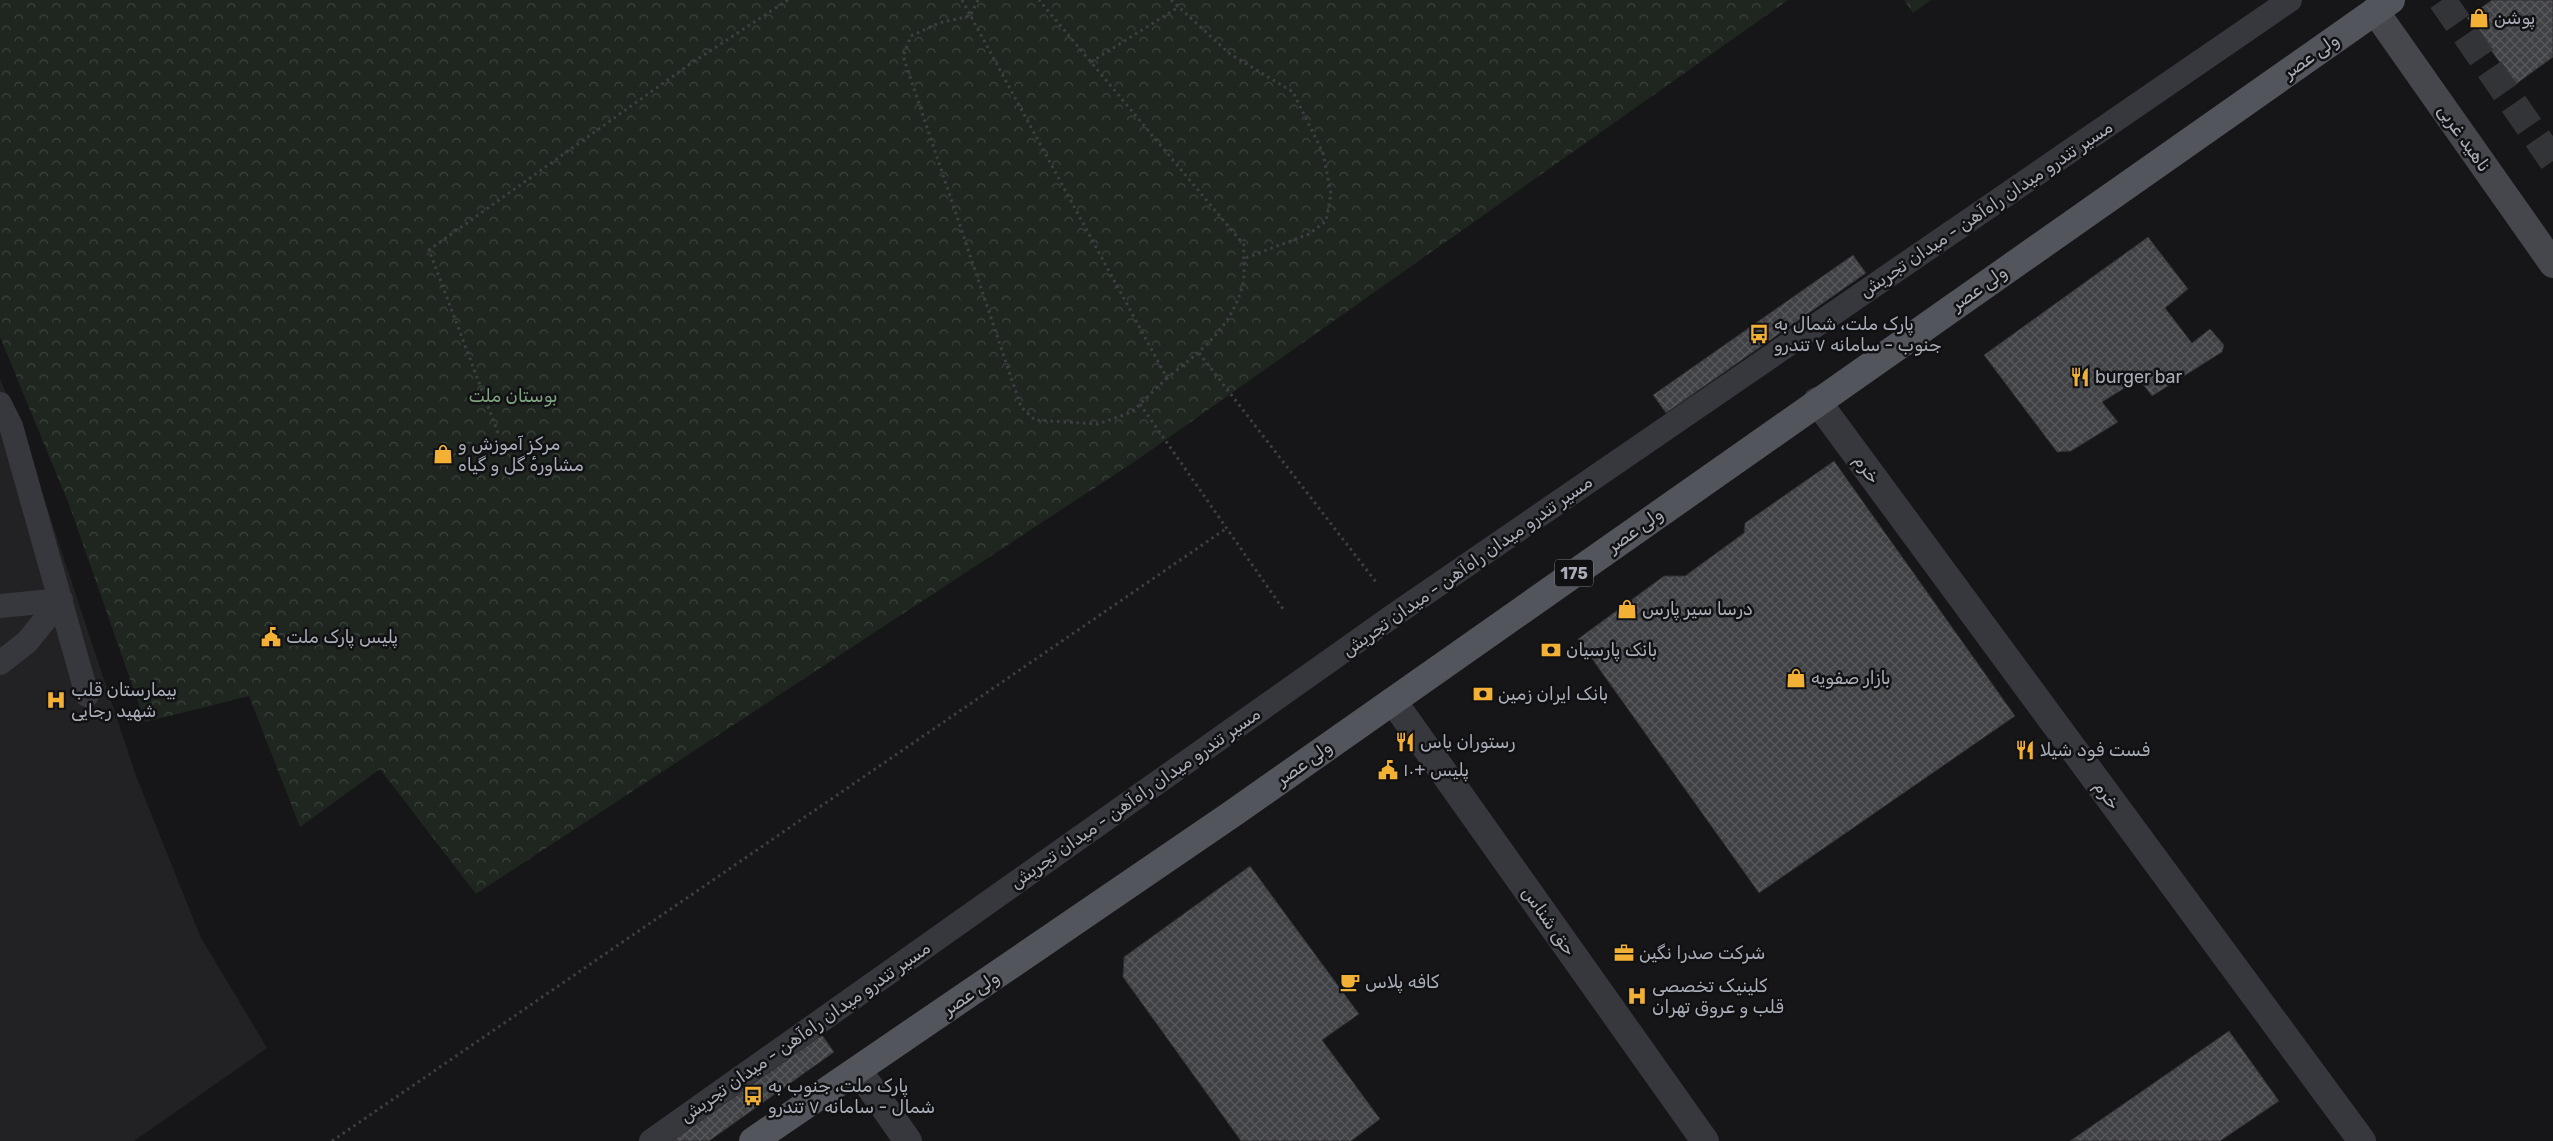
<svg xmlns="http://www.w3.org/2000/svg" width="2553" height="1141" font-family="Rubik,'Noto Naskh Arabic',sans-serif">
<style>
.built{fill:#222225}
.park{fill:url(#park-crowns)}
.building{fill:url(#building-cross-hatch);stroke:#303034}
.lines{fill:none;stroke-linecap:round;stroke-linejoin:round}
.highway-tunnel{stroke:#333438;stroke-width:28;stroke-dasharray:28 14;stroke-linecap:butt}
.path{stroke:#3d3f44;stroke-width:3;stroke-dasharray:2.5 4;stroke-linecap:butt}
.lane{stroke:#37383d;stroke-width:24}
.street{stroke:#37383d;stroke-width:28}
.secondary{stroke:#45474d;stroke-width:28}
.primary{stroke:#53555c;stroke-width:28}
.labels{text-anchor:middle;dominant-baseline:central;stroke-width:5;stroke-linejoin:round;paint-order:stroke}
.shield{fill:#111113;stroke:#7b7e86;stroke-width:1}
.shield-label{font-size:16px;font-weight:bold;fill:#a8adb8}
.poi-label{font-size:18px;fill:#a8adb8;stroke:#111113;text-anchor:start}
.street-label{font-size:18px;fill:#a8adb8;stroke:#111113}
.park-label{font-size:18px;fill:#7fa381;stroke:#111113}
</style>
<defs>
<pattern id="park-crowns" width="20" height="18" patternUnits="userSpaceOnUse" patternTransform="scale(1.25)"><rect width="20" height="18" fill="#1e261f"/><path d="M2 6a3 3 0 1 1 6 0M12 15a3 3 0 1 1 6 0" fill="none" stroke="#3c433d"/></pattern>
<pattern id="building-cross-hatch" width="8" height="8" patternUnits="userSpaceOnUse" patternTransform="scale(1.25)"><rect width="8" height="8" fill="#404145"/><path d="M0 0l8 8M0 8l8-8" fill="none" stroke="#595a5e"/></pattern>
</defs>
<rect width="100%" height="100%" fill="#161618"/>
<path class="built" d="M0,379L21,429L136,776L201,938L267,1048L134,1141H0Z"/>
<g class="park">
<path d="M0,0H1788L1137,460L476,894L380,769L300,827L249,696L145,722L70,507L0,337Z"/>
<path d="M1904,0H1931L1913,13Z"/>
</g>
<g class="building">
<path d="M2492,0H2553V57L2516,84L2467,18Z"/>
<path d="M2148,237L2188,289L2165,308L2192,343L2210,329L2224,345L2222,352L2152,396L2139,379L2102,402L2118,422L2071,451L2057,452L1984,355Z"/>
<path d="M1853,255L1866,273L1666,413L1653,395Z"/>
<path d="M1834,461L2015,716L1759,893L1578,639L1664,576H1685L1744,533L1745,523Z"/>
<path d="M1250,866L1359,1014L1322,1040L1380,1119L1351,1141H1241L1123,977L1124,957Z"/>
<path d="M2229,1031L2279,1101L2220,1141H2070Z"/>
<path d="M822,1035L834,1052L709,1141H672Z"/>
</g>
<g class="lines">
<path class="highway-tunnel" d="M2442,0L2553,161"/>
<g class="path">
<path d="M962,0L1167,378C1199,353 1231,328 1242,287C1246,275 1243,258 1244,245L1039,0"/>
<path d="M978,0L970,16L939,23L911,36L903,56L1021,407L1035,420L1098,424L1132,412L1167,378"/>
<path d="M1171,0L1230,54L1293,92L1323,153L1331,194L1326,221L1309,234L1243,259"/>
<path d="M1091,62L1177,8"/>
<path d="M1199,353L1376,582"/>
<path d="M1140,404L1283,609"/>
<path d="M498,433L429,250L690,64L788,0"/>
<path d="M332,1141L1227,528"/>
</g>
<g class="lane">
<path d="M0,404L11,426L87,695"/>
<path d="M0,606L61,600"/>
<path d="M0,663L27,642L61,600"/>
<path d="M651,1141L1397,613L2290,0"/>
</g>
<g class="street">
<path d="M1817,401L2362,1141"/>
<path d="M1393,701L1705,1141"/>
<path d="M858,1070L908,1141"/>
</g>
<path class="secondary" d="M2375,11L2553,264"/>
<path class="primary" d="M753,1141L1232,814L2391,0"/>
</g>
<defs>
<symbol id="shop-bare" viewBox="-9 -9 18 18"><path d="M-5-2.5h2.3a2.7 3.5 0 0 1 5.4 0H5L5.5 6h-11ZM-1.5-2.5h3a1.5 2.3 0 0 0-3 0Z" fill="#f2b134" stroke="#111113" stroke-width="2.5" paint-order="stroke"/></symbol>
<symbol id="bus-bare" viewBox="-9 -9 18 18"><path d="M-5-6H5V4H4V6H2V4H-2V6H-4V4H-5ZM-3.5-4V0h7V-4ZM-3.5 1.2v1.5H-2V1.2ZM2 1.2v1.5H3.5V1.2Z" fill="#f2b134" stroke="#111113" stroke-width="2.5" paint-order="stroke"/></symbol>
<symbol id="restaurant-bare" viewBox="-9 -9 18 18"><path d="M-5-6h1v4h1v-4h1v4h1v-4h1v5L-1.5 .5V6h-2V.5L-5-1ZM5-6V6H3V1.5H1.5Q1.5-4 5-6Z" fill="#f2b134" stroke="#111113" stroke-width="2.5" paint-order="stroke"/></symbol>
<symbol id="civic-bare" viewBox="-9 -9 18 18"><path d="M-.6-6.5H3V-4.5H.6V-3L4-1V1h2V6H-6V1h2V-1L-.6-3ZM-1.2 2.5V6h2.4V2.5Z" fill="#f2b134" stroke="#111113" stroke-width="2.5" paint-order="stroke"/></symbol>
<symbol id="bank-bare" viewBox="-9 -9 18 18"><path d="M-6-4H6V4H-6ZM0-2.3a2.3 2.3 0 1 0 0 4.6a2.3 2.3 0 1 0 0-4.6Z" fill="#f2b134" stroke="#111113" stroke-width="2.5" paint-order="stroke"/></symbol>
<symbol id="hospital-bare" viewBox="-9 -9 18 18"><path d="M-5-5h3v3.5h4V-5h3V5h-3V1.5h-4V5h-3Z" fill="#f2b134" stroke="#111113" stroke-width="2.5" paint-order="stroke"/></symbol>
<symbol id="office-bare" viewBox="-9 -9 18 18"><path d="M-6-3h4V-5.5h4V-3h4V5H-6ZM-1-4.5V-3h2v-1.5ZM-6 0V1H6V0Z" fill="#f2b134" stroke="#111113" stroke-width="2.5" paint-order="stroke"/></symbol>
<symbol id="cafe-bare" viewBox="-9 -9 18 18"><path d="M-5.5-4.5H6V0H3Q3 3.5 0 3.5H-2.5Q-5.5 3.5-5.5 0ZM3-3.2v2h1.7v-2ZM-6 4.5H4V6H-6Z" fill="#f2b134" stroke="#111113" stroke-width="2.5" paint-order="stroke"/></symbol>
</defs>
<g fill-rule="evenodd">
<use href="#shop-bare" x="2465" y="4" width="28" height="28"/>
<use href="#bus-bare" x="1745" y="320" width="28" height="28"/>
<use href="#restaurant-bare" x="2066" y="363" width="28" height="28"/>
<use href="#shop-bare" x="429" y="440" width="28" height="28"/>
<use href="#shop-bare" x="1613" y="595" width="28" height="28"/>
<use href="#civic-bare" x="257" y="623" width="28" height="28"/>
<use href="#bank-bare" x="1537" y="636" width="28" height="28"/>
<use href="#shop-bare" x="1782" y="664" width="28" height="28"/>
<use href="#bank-bare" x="1469" y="680" width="28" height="28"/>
<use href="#hospital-bare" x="42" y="686" width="28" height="28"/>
<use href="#restaurant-bare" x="1391" y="728" width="28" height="28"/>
<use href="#restaurant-bare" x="2011" y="736" width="28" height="28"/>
<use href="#civic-bare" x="1374" y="756" width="28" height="28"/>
<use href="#office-bare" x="1610" y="939" width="28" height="28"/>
<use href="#cafe-bare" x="1336" y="968" width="28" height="28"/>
<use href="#hospital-bare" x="1623" y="982" width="28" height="28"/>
<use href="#bus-bare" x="739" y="1082" width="28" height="28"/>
</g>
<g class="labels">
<rect class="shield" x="1555" y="559.5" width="38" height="27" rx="4"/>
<g class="shield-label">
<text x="1574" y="573">175</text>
</g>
<g class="poi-label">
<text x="2494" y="18">پوشن</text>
<text x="1774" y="324">پارک ملت، شمال به<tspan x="1774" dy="21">جنوب - سامانه ۷ تندرو</tspan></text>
<text x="2095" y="377">burger bar</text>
<text x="458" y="444">مرکز آموزش و<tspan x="458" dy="21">مشاورهٔ گل و گیاه</tspan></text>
<text x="1642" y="609">درسا سیر پارس</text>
<text x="286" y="637">پلیس پارک ملت</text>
<text x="1566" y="650">بانک پارسیان</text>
<text x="1811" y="678">بازار صفویه</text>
<text x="71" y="690">بیمارستان قلب<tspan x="71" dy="21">شهید رجایی</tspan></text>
<text x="1498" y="694">بانک ایران زمین</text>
<text x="1420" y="742">رستوران یاس</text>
<text x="2040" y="750">فست فود شیلا</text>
<text x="1403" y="770">پلیس +۱۰</text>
<text x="1639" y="953">شرکت صدرا نگین</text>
<text x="1365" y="982">کافه پلاس</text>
<text x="1652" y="986">کلینیک تخصصی<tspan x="1652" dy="21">قلب و عروق تهران</tspan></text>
<text x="768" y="1086">پارک ملت، جنوب به<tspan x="768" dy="21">شمال - سامانه ۷ تندرو</tspan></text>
</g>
<g class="street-label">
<text transform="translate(2311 56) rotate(-35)">ولی عصر</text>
<text transform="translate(2464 138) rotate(55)">ناهید غربی</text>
<text transform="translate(1986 209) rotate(-34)">مسیر تندرو میدان راه‌آهن - میدان تجریش</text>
<text transform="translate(1979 288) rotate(-35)">ولی عصر</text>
<text transform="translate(1867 469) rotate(54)">خرم</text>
<text transform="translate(1635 530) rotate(-35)">ولی عصر</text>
<text transform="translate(1467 566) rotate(-35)">مسیر تندرو میدان راه‌آهن - میدان تجریش</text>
<text transform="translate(1304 763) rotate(-35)">ولی عصر</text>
<text transform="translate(2107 795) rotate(54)">خرم</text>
<text transform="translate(1135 798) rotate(-35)">مسیر تندرو میدان راه‌آهن - میدان تجریش</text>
<text transform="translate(1549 921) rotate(55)">حق شناس</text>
<text transform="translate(971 993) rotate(-34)">ولی عصر</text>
<text transform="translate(805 1032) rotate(-35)">مسیر تندرو میدان راه‌آهن - میدان تجریش</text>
</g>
<g class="park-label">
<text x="513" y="396">بوستان ملت</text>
</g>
</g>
</svg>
